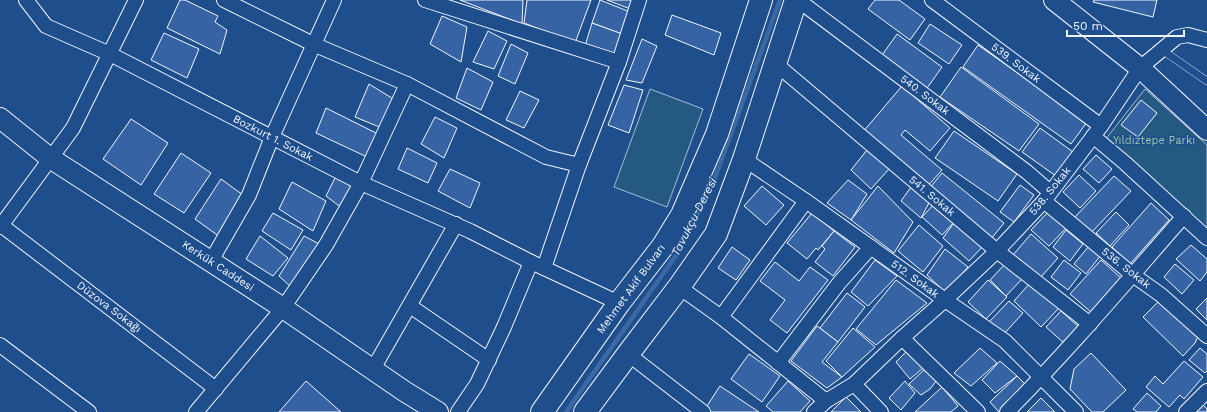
<svg xmlns="http://www.w3.org/2000/svg" width="1207" height="412" font-family="'Work Sans',sans-serif">
<style>
.green{fill:#245a82;stroke:#a8bbd7}
.lines{fill:none;stroke-linecap:round;stroke-linejoin:round}
.stream{stroke:#3b69a3;stroke-width:4.5}
.building{fill:#3563a3;stroke:#f2f6ff}
.lane-casing{stroke:#f2f6ff;stroke-width:8}
.street-casing{stroke:#f2f6ff;stroke-width:16}
.secondary-casing{stroke:#f2f6ff;stroke-width:22}
.primary-casing{stroke:#f2f6ff;stroke-width:24}
.lane{stroke:#1f4e8c;stroke-width:7}
.street{stroke:#1f4e8c;stroke-width:14}
.secondary{stroke:#1f4e8c;stroke-width:20}
.primary{stroke:#1f4e8c;stroke-width:22}
.labels{text-anchor:middle;dominant-baseline:central;stroke-width:3;stroke-linejoin:round;paint-order:stroke}
.street-label{font-size:11px;fill:#f2f6ff;stroke:#1f4e8c}
.park-label{font-size:11px;fill:#97c8a6;stroke:#1f4e8c}
.water-label{font-size:12px;font-style:italic;fill:#f2f6ff;stroke:#1f4e8c}
</style>
<rect width="100%" height="100%" fill="#1f4e8c"/>
<g class="green">
<path d="M650,89L703,109L667,207L614,187Z"/>
<path d="M1145,89L1207,145V232L1105,140Z"/>
</g>
<g class="lines">
<path class="stream" d="M566,412L677,254L712,186L780,0"/>
</g>
<g class="building">
<path d="M180,0H185L218,16L215,22L227,30L220,54L167,28Z"/>
<path d="M460,0H523L522,24Z"/>
<path d="M527,0H591L575,43L524,23Z"/>
<path d="M600,0L630,12L622,34L592,23Z"/>
<path d="M607,0H636L633,10Z"/>
<path d="M875,0H899L925,19L910,40L868,9Z"/>
<path d="M1094,0H1157L1153,17L1093,2Z"/>
<path d="M672,15L721,33L714,55L665,35Z"/>
<path d="M442,16L467,27L461,62L430,44Z"/>
<path d="M592,23L625,35L617,57L585,46Z"/>
<path d="M930,24L962,45L949,64L918,43Z"/>
<path d="M488,31L507,41L494,69L473,62Z"/>
<path d="M164,33L199,49L187,78L151,60Z"/>
<path d="M897,34L942,67L925,91L880,58Z"/>
<path d="M642,39L657,46L642,83L626,80Z"/>
<path d="M511,44L528,53L515,84L498,76Z"/>
<path d="M978,45L1087,122L1071,144L963,67Z"/>
<path d="M961,67L1039,124L1019,151L940,97Z"/>
<path d="M467,68L493,82L481,110L456,98Z"/>
<path d="M369,84L395,100L382,128L355,117Z"/>
<path d="M624,85L643,90L629,133L608,125Z"/>
<path d="M902,86L950,128L930,151L905,130L901,135L942,170L926,188L862,133Z"/>
<path d="M520,91L539,100L524,128L506,120Z"/>
<path d="M1141,100L1157,113L1138,137L1121,125Z"/>
<path d="M326,108L378,134L367,157L316,133Z"/>
<path d="M435,117L457,128L444,158L421,144Z"/>
<path d="M131,119L168,143L141,185L103,159Z"/>
<path d="M1040,128L1073,152L1056,176L1022,152Z"/>
<path d="M954,131L1017,174L998,201L935,158Z"/>
<path d="M407,148L437,163L428,183L398,169Z"/>
<path d="M867,150L889,169L871,189L851,170Z"/>
<path d="M181,153L211,173L184,213L154,194Z"/>
<path d="M1096,155L1112,169L1099,183L1083,169Z"/>
<path d="M450,169L480,183L470,208L438,191Z"/>
<path d="M942,173L1004,223L991,239L929,189Z"/>
<path d="M337,174L355,184L342,208L326,196Z"/>
<path d="M1079,175L1096,191L1080,208L1063,192Z"/>
<path d="M1114,176L1131,191L1090,234L1073,219Z"/>
<path d="M221,179L243,195L220,237L195,219Z"/>
<path d="M848,180L867,194L851,220L827,203Z"/>
<path d="M292,182L326,201L313,231L279,209Z"/>
<path d="M1020,185L1034,195L1014,222L1000,212Z"/>
<path d="M762,186L784,205L766,225L744,206Z"/>
<path d="M878,186L913,222L894,253L851,220Z"/>
<path d="M911,187L930,201L921,218L901,201Z"/>
<path d="M936,202L956,220L942,235L922,217Z"/>
<path d="M1151,203L1169,220L1130,264L1112,247Z"/>
<path d="M1049,211L1067,227L1049,246L1031,230Z"/>
<path d="M1116,212L1129,225L1110,246L1096,233Z"/>
<path d="M273,213L303,230L291,250L262,231Z"/>
<path d="M812,213L834,231L818,250L816,248L807,259L787,243Z"/>
<path d="M956,220L984,245L969,261L943,238Z"/>
<path d="M919,225L943,246L923,272L898,251Z"/>
<path d="M1066,230L1083,244L1070,261L1053,247Z"/>
<path d="M834,231L855,247L833,276L815,262L825,249L822,246Z"/>
<path d="M1031,234L1058,258L1040,278L1013,255Z"/>
<path d="M260,236L288,258L273,276L246,259Z"/>
<path d="M304,236L321,245L292,288L279,276Z"/>
<path d="M1191,245L1207,259V272L1200,281L1176,259Z"/>
<path d="M1089,246L1101,255L1086,274L1074,264Z"/>
<path d="M732,247L750,260L736,280L718,268Z"/>
<path d="M945,249L968,267L946,293L927,275Z"/>
<path d="M875,260L897,276L868,306L851,292Z"/>
<path d="M1064,260L1081,273L1068,290L1051,277Z"/>
<path d="M1101,260L1121,278L1091,312L1070,294Z"/>
<path d="M775,262L799,281L810,267L828,280L787,333L770,320L785,300L760,281Z"/>
<path d="M1006,263L1022,279L1006,296L990,280Z"/>
<path d="M1175,264L1194,280L1182,294L1164,277Z"/>
<path d="M896,280L927,303L876,345L856,329Z"/>
<path d="M988,280L1007,297L986,319L968,302Z"/>
<path d="M1031,282L1059,308L1041,327L1014,301Z"/>
<path d="M847,293L865,307L838,342L820,328Z"/>
<path d="M1162,298L1199,334L1195,343L1183,356L1143,317Z"/>
<path d="M1207,298V320L1196,309Z"/>
<path d="M1009,301L1023,313L1003,335L989,322Z"/>
<path d="M1061,311L1080,328L1065,344L1046,327Z"/>
<path d="M817,326L838,342L822,362L842,377L827,388L791,361Z"/>
<path d="M853,328L875,347L842,377L826,361Z"/>
<path d="M980,348L997,363L971,386L954,373Z"/>
<path d="M1200,348L1207,354V371L1205,373L1189,360Z"/>
<path d="M908,350L923,368L910,379L896,362Z"/>
<path d="M1091,353L1126,390L1103,412H1092L1070,389L1074,369Z"/>
<path d="M749,354L780,376L762,402L731,379Z"/>
<path d="M1000,361L1017,376L995,393L982,380Z"/>
<path d="M1184,361L1203,377L1184,399L1180,395L1169,407L1146,387L1155,376L1163,384Z"/>
<path d="M926,368L937,380L930,389L921,395L909,384Z"/>
<path d="M1017,376L1029,388L1006,412H999L990,402Z"/>
<path d="M306,381L341,412H279Z"/>
<path d="M788,381L810,401L800,412H773L766,406Z"/>
<path d="M905,381L915,393L901,410L889,398Z"/>
<path d="M720,386L759,412H710L705,409Z"/>
<path d="M942,387L958,406L951,412H915Z"/>
<path d="M1147,393L1161,406L1156,412H1137L1133,409Z"/>
<path d="M846,397L861,412H831Z"/>
<path d="M1041,398L1055,412H1027Z"/>
<path d="M1201,403L1207,409V412H1193Z"/>
</g>
<g class="lines">
<defs>
<path id="lane" d="M1162,50L1207,81"/>
<g id="street">
<path d="M26,0L46,26L110,54L361,183L470,231L531,262L619,303"/>
<path d="M224,0L313,44L407,84L546,157L579,165L619,62L639,0"/>
<path d="M425,0L619,62"/>
<path d="M798,0L1027,172L1050,192"/>
<path d="M932,0L1101,126"/>
<path d="M776,64L997,251L1090,324"/>
<path d="M1093,136L1125,163L1207,238"/>
<path d="M744,159L806,201L945,300L1005,341L1076,412"/>
<path d="M1044,201L1133,275L1161,295L1207,336"/>
<path d="M1,225L216,389"/>
<path d="M0,227L73,128L136,0"/>
<path d="M211,261L249,195L272,137L334,0"/>
<path d="M544,268L579,165"/>
<path d="M679,287L721,317L826,401"/>
<path d="M410,306L489,360"/>
<path d="M721,317L806,201"/>
<path d="M902,338L978,412"/>
<path d="M0,345L89,412"/>
<path d="M628,354L703,412"/>
<path d="M778,363L839,283L871,247"/>
<path d="M373,369L456,224"/>
<path d="M854,384L881,412"/>
<path d="M196,412L283,308L326,245L361,183L407,84"/>
<path d="M458,412L477,384L504,327L531,262"/>
<path d="M814,412L826,401L854,384L902,338L945,300L997,251L1044,201L1101,126L1140,68L1177,37L1188,35L1207,40"/>
<path d="M1007,412C1069,350 1126,282 1184,216"/>
<path d="M1186,412L1207,391"/>
</g>
<g id="secondary">
<path d="M1054,0L1140,68L1207,130"/>
<path d="M0,118L50,158L283,308L404,391L438,412"/>
</g>
<g id="primary">
<path d="M542,412L619,303L663,246L682,215L717,134L761,0"/>
<path d="M585,412L628,354L679,287L716,234L744,159L796,0"/>
</g>
</defs>
<use href="#lane" class="lane-casing"/>
<use href="#street" class="street-casing"/>
<use href="#secondary" class="secondary-casing"/>
<use href="#primary" class="primary-casing"/>
<use href="#lane" class="lane"/>
<use href="#street" class="street"/>
<use href="#secondary" class="secondary"/>
<use href="#primary" class="primary"/>
</g>
<g class="labels">
<g class="street-label">
<text transform="translate(1016 63) rotate(37)">539. Sokak</text>
<text transform="translate(925 95) rotate(37)">540. Sokak</text>
<text transform="translate(273 138) rotate(27)">Bozkurt 1. Sokak</text>
<text transform="translate(1050 191) rotate(-51)">538. Sokak</text>
<text transform="translate(932 196) rotate(40)">541. Sokak</text>
<text transform="translate(218 266) rotate(33)">Kerkük Caddesi</text>
<text transform="translate(1126 268) rotate(38)">536. Sokak</text>
<text transform="translate(915 279) rotate(36)">512. Sokak</text>
<text transform="translate(631 289) rotate(-54)">Mehmet Akif Bulvarı</text>
<text transform="translate(109 307) rotate(37)">Düzova Sokağı</text>
</g>
<g class="park-label">
<text x="1154" y="140">Yıldıztepe Parkı</text>
</g>
<g class="water-label">
<text transform="translate(694 217) rotate(-63)">Tavukçu Deresi</text>
</g>
</g>
<path d="M1067 30v6h117v-6" fill="none" stroke="#f2f6ff" stroke-width="2"/>
<text x="1073" y="30" font-size="12" fill="#f2f6ff" stroke="#1f4e8c" stroke-width="3" paint-order="stroke">50 m</text>
</svg>
